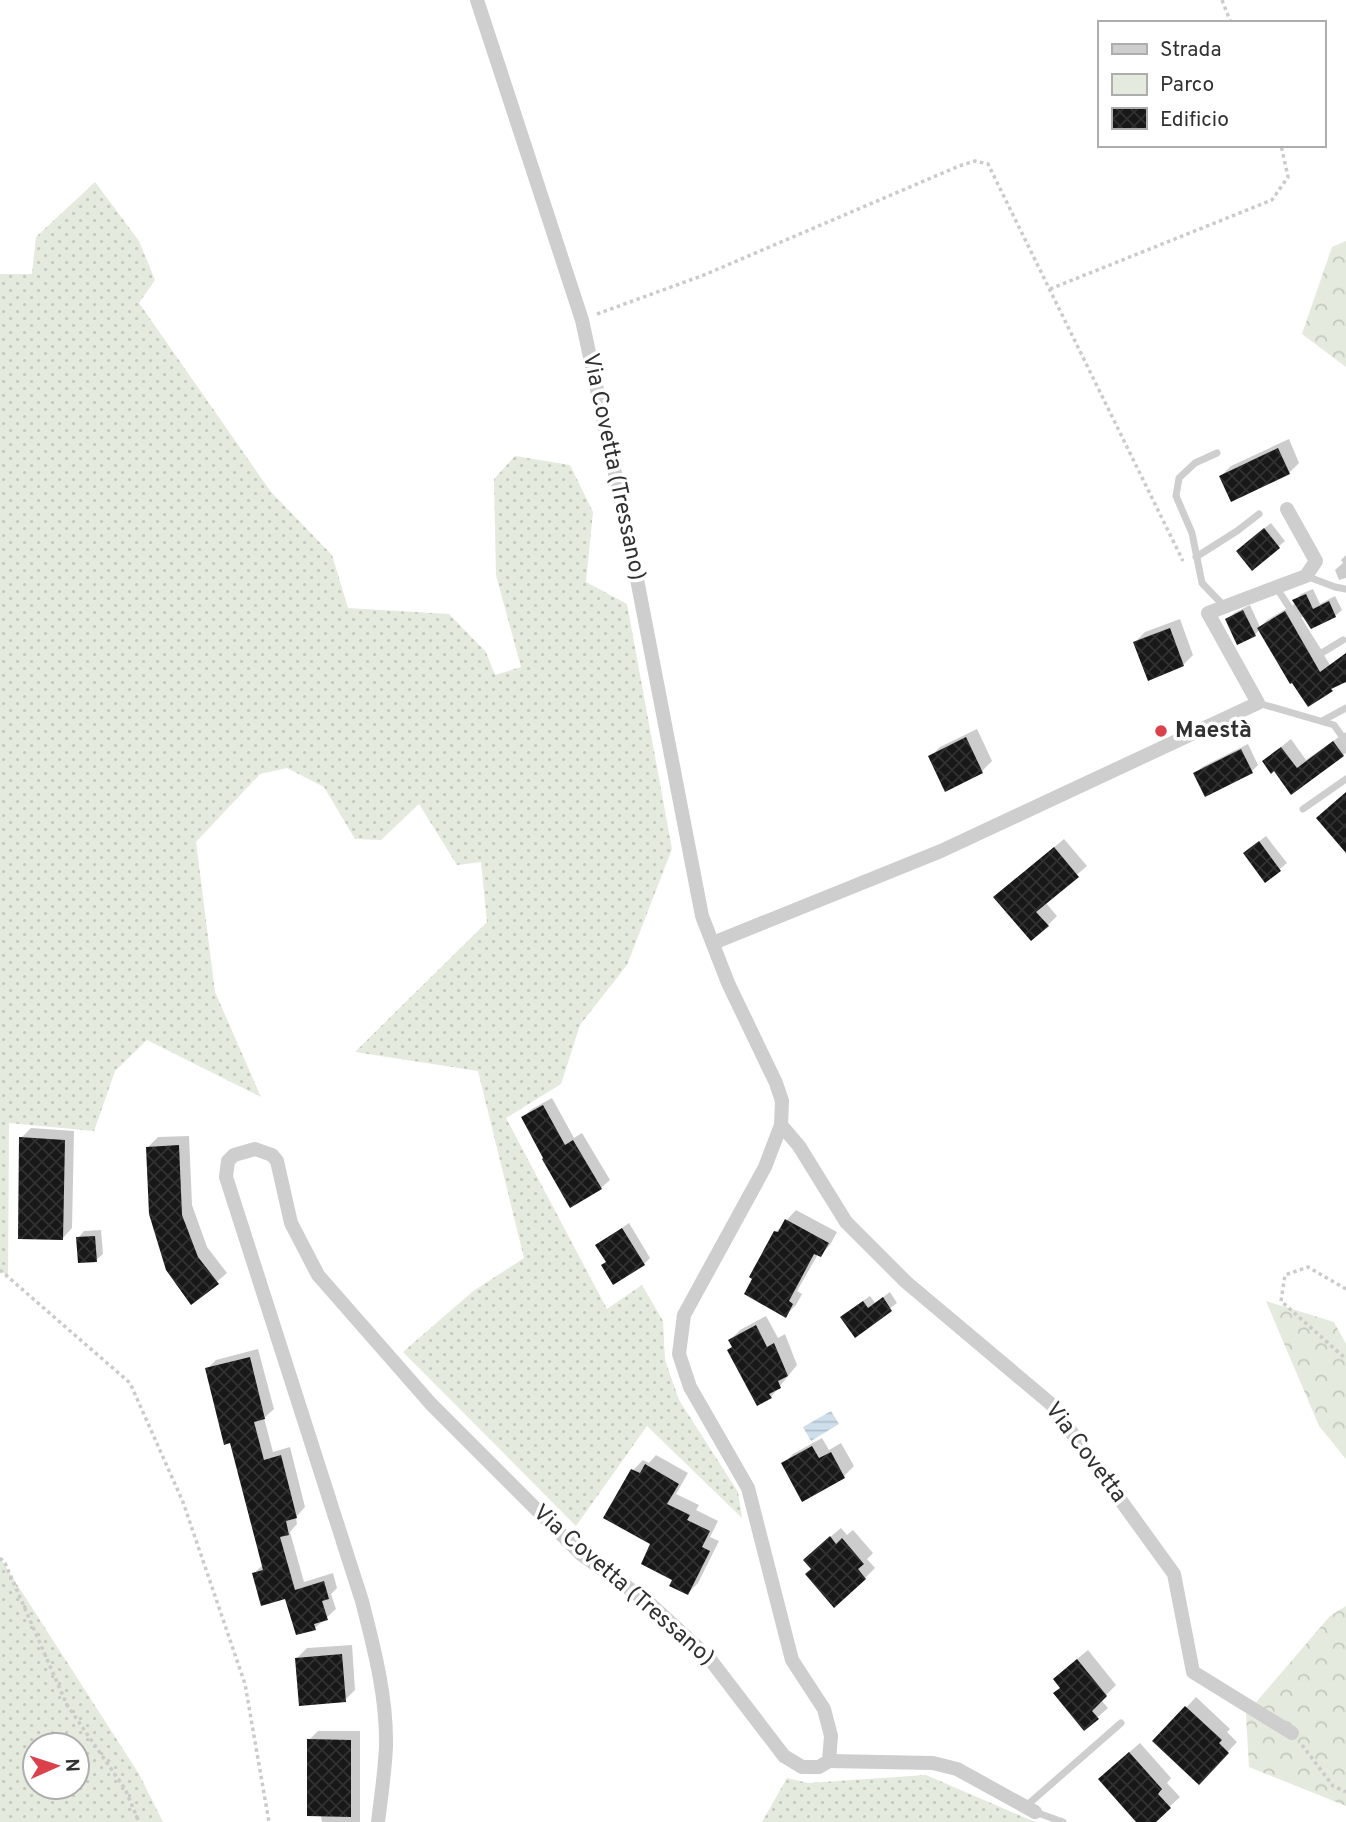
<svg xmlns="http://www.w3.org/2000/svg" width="1346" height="1822" font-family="Overpass,sans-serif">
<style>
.green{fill:url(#green-dots);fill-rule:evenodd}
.forest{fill:url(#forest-crowns)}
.water{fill:url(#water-rules)}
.shadow{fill:#0003}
.building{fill:url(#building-cross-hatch)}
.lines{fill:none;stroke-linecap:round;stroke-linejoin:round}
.path{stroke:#cbcbcb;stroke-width:3.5;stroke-dasharray:3.5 3.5;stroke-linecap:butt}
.service{stroke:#cecece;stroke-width:7}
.minor{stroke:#cecece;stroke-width:14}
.poi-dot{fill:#da414b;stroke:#fff;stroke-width:2.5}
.labels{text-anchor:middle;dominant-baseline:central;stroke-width:7;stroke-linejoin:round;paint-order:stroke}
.street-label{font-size:23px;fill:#313131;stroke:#fff}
.poi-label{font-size:23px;font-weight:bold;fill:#313131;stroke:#fff;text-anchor:start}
</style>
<defs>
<pattern id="green-dots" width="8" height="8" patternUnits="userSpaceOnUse" patternTransform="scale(1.75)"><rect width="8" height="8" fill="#e4eadd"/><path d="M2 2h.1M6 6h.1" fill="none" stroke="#c4c9be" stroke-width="1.8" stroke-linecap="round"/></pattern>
<pattern id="forest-crowns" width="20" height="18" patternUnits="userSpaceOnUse" patternTransform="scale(1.75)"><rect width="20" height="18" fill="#e4eadd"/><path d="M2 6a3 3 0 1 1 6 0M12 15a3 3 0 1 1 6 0" fill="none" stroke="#c4c9be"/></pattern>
<pattern id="water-rules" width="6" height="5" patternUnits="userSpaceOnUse" patternTransform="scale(1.75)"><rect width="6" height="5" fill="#cedfeb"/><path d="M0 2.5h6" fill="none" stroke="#b1c0ca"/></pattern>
<pattern id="building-cross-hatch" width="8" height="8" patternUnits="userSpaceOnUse" patternTransform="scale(1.75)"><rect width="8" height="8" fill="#181818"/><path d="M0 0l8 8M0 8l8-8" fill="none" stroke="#313131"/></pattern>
</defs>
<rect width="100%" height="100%" fill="#fff"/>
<g class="green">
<path d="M95,182L139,241L155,280L139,303L271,492L332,555L348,608L449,614L486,652L495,675L521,667L496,575L494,479L515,456L570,465L593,512L586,582L627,604L672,849L627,965L580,1025L561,1084L506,1118L607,1309L642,1285L663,1321L665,1360L679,1400L738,1492L742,1518L647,1426L576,1526L403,1352L472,1292L524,1258L478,1071L355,1052L487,922L481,862L457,865L419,804L381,840L355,839L324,787L287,768L260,774L196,842L215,992L261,1097L147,1040L115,1071L94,1131L9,1123L8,1277L0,1270V274H32L36,237Z"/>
<path d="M0,1558L139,1774L163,1822H0ZM77,1745V1787H35V1745Z"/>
<path d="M926,1775L1035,1822H762L787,1778L808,1783Z"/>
</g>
<g class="forest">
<path d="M1346,241V367L1302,334L1332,247Z"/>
<path d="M1266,1301L1334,1322L1346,1344V1459L1319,1426Z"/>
<path d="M1346,1606V1806L1249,1767L1246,1714L1330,1616Z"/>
</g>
<path class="water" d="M831,1411L839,1424L811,1441L803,1427Z"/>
<g class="shadow">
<path d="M1289,439L1299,463L1289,473L1221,476L1231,466Z"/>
<path d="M1271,523L1285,541L1278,547L1244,544Z"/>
<path d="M1346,555V578L1339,580L1335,570L1343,563L1341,560Z"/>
<path d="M1313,589L1320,604L1335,596L1342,610L1335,616L1301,617L1330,665L1346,653V680L1308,704L1259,630L1255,635L1227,619L1234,613L1250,605L1260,627L1267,620L1296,603L1294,601L1301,594Z"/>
<path d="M1180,619L1193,655L1183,665L1135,642L1145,632Z"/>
<path d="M977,729L992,761L982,771L946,789L930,757L940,747Z"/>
<path d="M1346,732V753L1292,793L1274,769L1264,761L1291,739L1306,760Z"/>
<path d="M1248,744L1258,765L1252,771L1195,774L1202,767Z"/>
<path d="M1266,836L1287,863L1266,881L1252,847Z"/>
<path d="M1064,839L1087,866L1045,902L1057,916L1048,925L1005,888Z"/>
<path d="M552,1098L574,1138L582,1133L610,1180L601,1188L545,1158L523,1117L532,1109Z"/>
<path d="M31,1128L74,1131L72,1228L62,1239L21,1138Z"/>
<path d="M189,1136L192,1205L207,1247L227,1273L192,1303L148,1147L158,1137Z"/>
<path d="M796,1210L837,1232L830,1245L820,1255L818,1254L797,1291L802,1294L796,1305L786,1315L776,1232Z"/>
<path d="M629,1223L650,1258L644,1264L608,1261L598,1245Z"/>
<path d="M101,1230L103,1254L96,1260L78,1238L84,1231Z"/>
<path d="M890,1292L897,1303L855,1335L849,1311L870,1296L875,1303Z"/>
<path d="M766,1316L778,1338L785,1334L797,1365L771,1397L729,1350L733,1346L730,1340L740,1330Z"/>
<path d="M258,1349L274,1409L264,1418L273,1452L290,1447L305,1507L296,1517L297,1524L290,1532L304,1582L333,1573L337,1588L331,1594L336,1609L315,1628L287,1597L254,1573L263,1565L231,1441L207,1369L216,1360Z"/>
<path d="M822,1438L829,1450L841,1443L854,1466L844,1476L803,1499L783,1464L793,1454Z"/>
<path d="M656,1455L688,1473L676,1494L699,1505L696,1510L718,1521L710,1537L719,1541L698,1583L688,1593L674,1579L653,1544L633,1470L643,1460L649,1463Z"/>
<path d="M841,1528L847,1535L853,1530L873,1553L867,1559L875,1568L865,1578L813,1569L815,1550Z"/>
<path d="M352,1645L355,1690L345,1700L297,1658L307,1648Z"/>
<path d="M1088,1650L1116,1685L1101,1700L1108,1708L1084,1729L1062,1687L1065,1669Z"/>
<path d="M1196,1697L1230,1729L1227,1732L1237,1742L1209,1772L1155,1741Z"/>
<path d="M318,1731H360V1822H322L309,1740Z"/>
<path d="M1140,1743L1171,1778L1167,1783L1180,1797L1153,1822H1139L1110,1769Z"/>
</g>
<g class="building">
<path d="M1278,448L1290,474L1231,502L1219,476Z"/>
<path d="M1264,528L1280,548L1252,571L1236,551Z"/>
<path d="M1306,594L1313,609L1329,601L1336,617L1311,629L1292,600Z"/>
<path d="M1243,610L1256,636L1237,645L1225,619Z"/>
<path d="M1285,611L1320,672L1346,653V682L1331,689L1333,691L1308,707L1292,683L1290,684L1257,628Z"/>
<path d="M1170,628L1184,666L1148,681L1133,642Z"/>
<path d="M966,737L983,773L945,792L928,756Z"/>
<path d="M1333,741L1344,756L1291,795L1274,771L1271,774L1262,761L1281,747L1297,768Z"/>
<path d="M1241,749L1253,773L1205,797L1193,773Z"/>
<path d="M1346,792V853L1316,818Z"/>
<path d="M1259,841L1281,871L1265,883L1243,853Z"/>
<path d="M1054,847L1079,877L1036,912L1049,926L1031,941L993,897Z"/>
<path d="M543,1105L565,1145L573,1140L602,1189L570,1208L542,1159L543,1158L521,1117Z"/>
<path d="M19,1137L65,1140L63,1240L18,1239Z"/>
<path d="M179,1145L182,1215L198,1257L219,1284L191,1305L166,1270L149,1214L146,1147Z"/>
<path d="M785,1219L829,1243L821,1257L814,1254L789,1301L793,1304L786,1318L744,1294L752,1279L749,1277L774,1231L778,1232Z"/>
<path d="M622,1228L645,1265L613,1285L601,1265L606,1262L595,1245Z"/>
<path d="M95,1236L97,1262L78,1263L76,1237Z"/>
<path d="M883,1297L892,1311L855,1338L840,1317L863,1301L868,1308Z"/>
<path d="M756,1325L767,1347L774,1343L788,1376L778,1381L781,1388L769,1394L772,1398L757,1406L727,1350L732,1347L728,1340Z"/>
<path d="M250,1357L265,1419L254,1422L264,1460L281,1455L297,1518L286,1521L289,1535L280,1537L295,1590L324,1581L329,1599L322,1601L328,1620L314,1624L316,1630L296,1635L285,1599L261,1606L252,1573L263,1570L230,1443L224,1445L205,1368Z"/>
<path d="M812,1446L819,1458L831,1452L845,1478L802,1502L781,1463Z"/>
<path d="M645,1464L679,1484L667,1504L690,1515L687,1520L710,1531L702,1547L710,1551L688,1595L669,1586L672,1580L641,1564L650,1544L603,1518L631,1469L640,1473Z"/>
<path d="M830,1536L836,1544L842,1538L864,1564L858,1569L866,1579L834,1608L805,1574L811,1569L803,1560Z"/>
<path d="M342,1654L346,1702L299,1706L295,1658Z"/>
<path d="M1077,1659L1107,1696L1092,1711L1099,1719L1084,1731L1053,1693L1060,1688L1053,1679Z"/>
<path d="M1185,1706L1222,1740L1219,1743L1229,1753L1199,1785L1152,1741Z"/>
<path d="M307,1739L351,1740V1817L307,1816Z"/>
<path d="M1129,1752L1162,1789L1158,1794L1171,1808L1156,1822H1136L1098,1779Z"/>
</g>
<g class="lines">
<g class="path">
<path d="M1222,0L1231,23"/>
<path d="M1050,289L1272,200L1288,177L1281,145"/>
<path d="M597,314L704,275L959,166L975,161L988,164L1183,561"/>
<path d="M0,1270L130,1383L183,1502L245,1684L269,1822"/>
<path d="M1346,1289L1308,1267L1285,1275L1281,1301L1346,1359"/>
<path d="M0,1558L5,1563L67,1705L125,1789L139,1822"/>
<path d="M1302,1745L1333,1786L1346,1792"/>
</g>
<g class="service">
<path d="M1217,453L1195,463L1179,478L1176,496L1192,533L1202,583L1224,606"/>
<path d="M1196,557L1237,531L1259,514"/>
<path d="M1306,576L1335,587L1346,589"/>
<path d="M1276,587L1320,654L1343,640"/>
<path d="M1258,703L1334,725L1346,742"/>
<path d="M1322,721L1346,708"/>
<path d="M1303,809L1346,779"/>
<path d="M1025,1807L1121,1723"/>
<path d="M1035,1812L1063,1822"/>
</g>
<g class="minor">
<path d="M713,943L941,851L1258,703L1208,613L1306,576L1316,561L1287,509"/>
<path d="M781,1125L799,1146L846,1222L906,1282L1051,1404L1174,1574L1193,1672L1292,1733"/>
<path d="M829,1761L933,1763L957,1769L1035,1812"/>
<path d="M378,1822C381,1797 385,1771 386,1746C387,1697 374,1648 362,1601L226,1177L228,1161L234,1155L255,1149L272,1155L277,1161L291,1223L318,1275L431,1404L581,1554L648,1602L709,1658L784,1756L802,1767H819L829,1761L831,1736L824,1709L792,1660L748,1488L690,1387L679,1354L684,1315L765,1167L781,1125L782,1101L776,1083L728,983L702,916L630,543L582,320L477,0"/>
</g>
</g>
<circle class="poi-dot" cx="1161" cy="731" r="7"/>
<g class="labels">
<g class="street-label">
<text transform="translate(613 467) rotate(78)">Via Covetta (Tressano)</text>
<text transform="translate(1085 1453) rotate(53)">Via Covetta</text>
<text transform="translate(623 1586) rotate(41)">Via Covetta (Tressano)</text>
</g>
<g class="poi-label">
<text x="1175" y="731">Maestà</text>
</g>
</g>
<rect x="1098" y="21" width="228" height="126" fill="#ffffff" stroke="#adadad" stroke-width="2"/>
<rect x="1112" y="44" width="35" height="10" fill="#cecece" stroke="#adadad" stroke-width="2"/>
<text x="1160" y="56" font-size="21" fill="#313131">Strada</text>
<rect x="1112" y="74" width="35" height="21" fill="#e4eadd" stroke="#adadad" stroke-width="2"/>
<text x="1160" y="91" font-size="21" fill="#313131">Parco</text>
<rect x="1112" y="108" width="35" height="21" fill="url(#building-cross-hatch)" stroke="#adadad" stroke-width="2"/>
<text x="1160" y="126" font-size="21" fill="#313131">Edificio</text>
<g transform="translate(56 1766) rotate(87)"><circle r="33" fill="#ffffff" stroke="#adadad" stroke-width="2"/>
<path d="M0-5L12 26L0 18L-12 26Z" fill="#da414b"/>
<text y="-10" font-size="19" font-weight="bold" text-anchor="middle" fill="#313131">N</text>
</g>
</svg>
